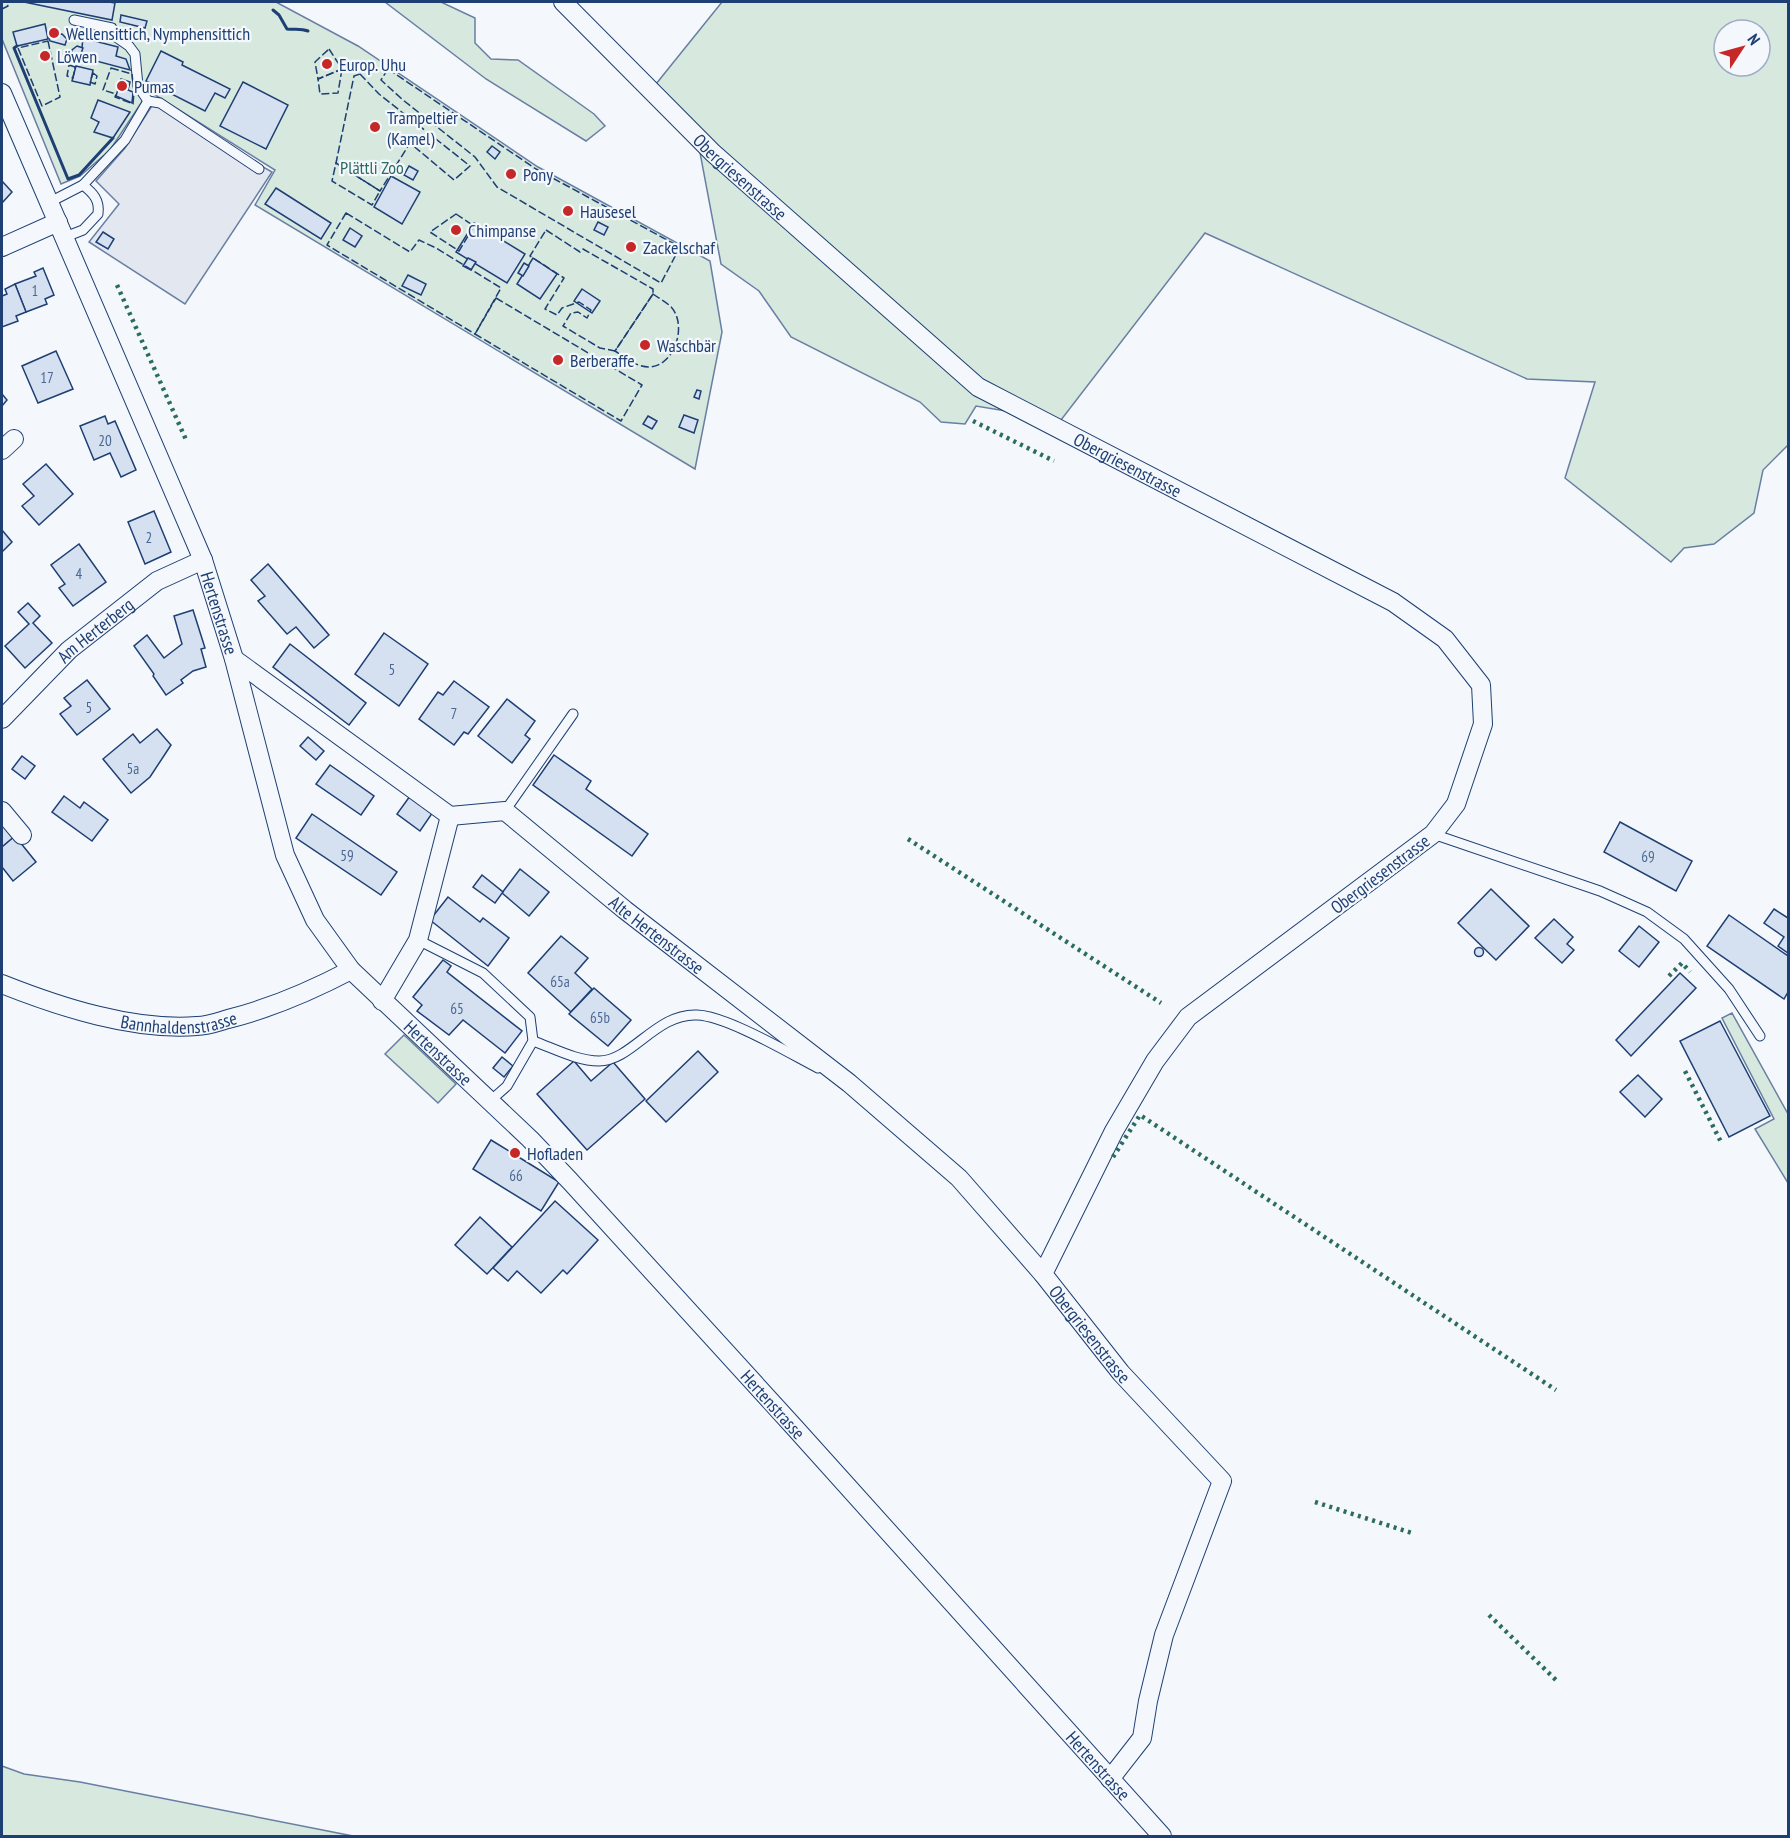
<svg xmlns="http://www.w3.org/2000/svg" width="1790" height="1838" font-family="'PT Sans Narrow',sans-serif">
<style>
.green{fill:#d7e8df;stroke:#687fa3;stroke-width:1.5;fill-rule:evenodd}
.parking{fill:#e3e8f0;stroke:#687fa3;stroke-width:1.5}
.building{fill:#d5e0f0;stroke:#1d3f73;stroke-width:1.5}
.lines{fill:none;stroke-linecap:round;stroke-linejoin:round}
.service-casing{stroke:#1d3f73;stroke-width:11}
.minor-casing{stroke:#1d3f73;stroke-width:20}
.service{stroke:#f4f7fb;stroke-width:9}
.minor{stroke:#f4f7fb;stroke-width:18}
.hedge{stroke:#2c6c60;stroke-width:4.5;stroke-dasharray:3 4.5;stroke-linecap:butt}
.fence{stroke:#1d3f73;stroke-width:1.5;stroke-dasharray:8 3;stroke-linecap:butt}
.wall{stroke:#1d3f73;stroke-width:3}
.poi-dot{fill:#c62828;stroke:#f4f7fb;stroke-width:2}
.labels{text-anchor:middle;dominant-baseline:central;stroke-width:4.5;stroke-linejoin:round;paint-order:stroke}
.number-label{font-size:15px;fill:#4b6792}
.poi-label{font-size:18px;fill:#1d3f73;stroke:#f4f7fb;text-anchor:start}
.park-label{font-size:18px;fill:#2c6c60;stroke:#f4f7fb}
.street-label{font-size:18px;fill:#1d3f73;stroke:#f4f7fb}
</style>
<rect width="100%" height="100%" fill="#f4f7fb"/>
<g class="green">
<path d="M2,2H276L358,46L538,167L710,261L722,332L695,469L255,205L275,170L149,91L110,150L80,176L61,184L2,39Z"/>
<path d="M385,2H441L475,18V43L491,59L518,60L594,114L605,126L586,141L486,79Z"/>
<path d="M722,2H1788V445L1763,470L1754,513L1714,544L1684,548L1671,562L1565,478L1595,382L1527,379L1205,233L1061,420L976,406L965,424L941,422L920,402L791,337L759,291L721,264L695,126L656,84ZM1724,30H1760V66H1724Z"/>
<path d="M1732,1013L1788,1114V1183L1755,1129L1774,1119L1722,1018Z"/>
<path d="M404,1035L456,1084L438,1103L385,1054Z"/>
<path d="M2,1766L24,1774L80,1782L353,1836H2Z"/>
</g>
<path class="parking" d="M153,104L272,172L185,304L89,242L119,204L96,181L125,148Z"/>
<g class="building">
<path d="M24,2H109L115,3L112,20Z"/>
<path d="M121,15L147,21L145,28L120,22Z"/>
<path d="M45,24L48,39L17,46L13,32Z"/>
<path d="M62,34L67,39L65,45L50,41L48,35Z"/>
<path d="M83,38L118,47L116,56L126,59L130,70L81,57Z"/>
<path d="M77,46L83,48L78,61L70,59L72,50Z"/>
<path d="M161,51L183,62L182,65L230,89L225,98L215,93L205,111L146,81Z"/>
<path d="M76,66L93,70L90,85L72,81Z"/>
<path d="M121,79L130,82L128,90L133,92L132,103L116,96Z"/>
<path d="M243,82L288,105L266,149L220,126Z"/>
<path d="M98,100L130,112L113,138L94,132L99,122L91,118Z"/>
<path d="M492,146L500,152L495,159L487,152Z"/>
<path d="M409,166L418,171L413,180L404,175Z"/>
<path d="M391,176L420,192L402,224L374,207Z"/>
<path d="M2,181L12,192L2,203Z"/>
<path d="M276,188L331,223L321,239L265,204Z"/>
<path d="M598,222L608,227L604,235L594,230Z"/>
<path d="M474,223L525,254L507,283L456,252Z"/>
<path d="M350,228L362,236L355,247L343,240Z"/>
<path d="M103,232L114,239L108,249L96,242Z"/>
<path d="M468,258L476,262L471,270L463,266Z"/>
<path d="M533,258L557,274L540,299L517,284Z"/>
<path d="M524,263L529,266L523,276L518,273Z"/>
<path d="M43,268L54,295L45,299L47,304L26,312L15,284L36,276L34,272Z"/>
<path d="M408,275L426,284L421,295L402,286Z"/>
<path d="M15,284L26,312L16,316L18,321L2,327V296L7,294L5,289Z"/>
<path d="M582,289L600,301L592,313L574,301Z"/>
<path d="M56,351L73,389L38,403L22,366Z"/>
<path d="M697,390L701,391L699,399L694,397Z"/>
<path d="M2,394L7,400L2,406Z"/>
<path d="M684,415L698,420L694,433L679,427Z"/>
<path d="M105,416L108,424L115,421L136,470L121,477L110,453L94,460L80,426Z"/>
<path d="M648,416L657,421L652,429L643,424Z"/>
<path d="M46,464L73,494L39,525L22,506L34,496L23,484Z"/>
<path d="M154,511L171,552L145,564L128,522Z"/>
<path d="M2,530L12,542L2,552Z"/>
<path d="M79,544L106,582L73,606L59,588L65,584L51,565Z"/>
<path d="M268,564L329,635L314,648L296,627L287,634L258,601L265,596L251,580Z"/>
<path d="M28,603L40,616L33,623L52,643L25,668L5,646L29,624L18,612Z"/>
<path d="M193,610L205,648L201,649L206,667L193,671L181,680L183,683L166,695L153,676L154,674L134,646L147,635L164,658L182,644L174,616Z"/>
<path d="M384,633L428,664L399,706L355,674Z"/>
<path d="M290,644L366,703L349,725L273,667Z"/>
<path d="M87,680L110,709L77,735L60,714L71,706L64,698Z"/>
<path d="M454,681L489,707L468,734L464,732L454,745L419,719L438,692L443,695Z"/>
<path d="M507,699L535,721L525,735L530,739L512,763L478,736Z"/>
<path d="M157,729L171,745L150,777L131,793L103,759L133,734L140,743Z"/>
<path d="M308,737L324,751L316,760L300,746Z"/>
<path d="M554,755L591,781L586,789L648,834L632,856L533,785Z"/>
<path d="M22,756L35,766L25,779L12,769Z"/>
<path d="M330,765L374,796L361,815L316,784Z"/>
<path d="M64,796L80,808L84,802L108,820L92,841L52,812Z"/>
<path d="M410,796L433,812L420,831L397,814Z"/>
<path d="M312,814L397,872L381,895L296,838Z"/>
<path d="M2,820L15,836L2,847Z"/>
<path d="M1620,822L1692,861L1676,891L1604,852Z"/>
<path d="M15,836L36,862L13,881L2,867V847Z"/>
<path d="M520,869L549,892L529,916L502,893Z"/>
<path d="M482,875L503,892L495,903L473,887Z"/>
<path d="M1491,889L1529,926L1496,960L1458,923Z"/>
<path d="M448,897L480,922L483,918L509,938L488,966L430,920Z"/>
<path d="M1774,909L1788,918V953L1778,946L1784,937L1764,923Z"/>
<path d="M1729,915L1788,956V992L1784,999L1707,946Z"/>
<path d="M1554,919L1573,937L1567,944L1574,950L1562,963L1535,938Z"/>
<path d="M1639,926L1659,942L1639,967L1619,951Z"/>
<path d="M561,936L588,958L575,973L592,989L571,1012L528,973Z"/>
<circle cx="1479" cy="952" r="4.5"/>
<path d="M443,960L451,966L447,972L522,1031L505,1053L463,1020L449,1035L417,1011L422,1005L413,997Z"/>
<path d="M1680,973L1696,988L1631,1056L1616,1040Z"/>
<path d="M594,988L631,1020L608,1046L569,1014Z"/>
<path d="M1720,1021L1770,1116L1729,1137L1680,1041Z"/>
<path d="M698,1051L718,1072L666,1122L646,1101Z"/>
<path d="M502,1057L513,1066L504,1077L493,1068Z"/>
<path d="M574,1061L591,1081L613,1062L645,1099L587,1150L537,1094Z"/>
<path d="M1638,1075L1662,1099L1645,1117L1620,1092Z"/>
<path d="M491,1140L559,1182L541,1211L473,1169Z"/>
<path d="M555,1201L598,1240L567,1274L563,1270L541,1293L517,1271L508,1281L493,1268Z"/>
<path d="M480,1217L512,1247L487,1274L455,1245Z"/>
</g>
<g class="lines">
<defs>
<g id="service">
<path d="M74,20L112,28L116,37L129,46L135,54L138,86L148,101"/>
<path d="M50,202L83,185L125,140L148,101L160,103L259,169"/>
<path d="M65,237L83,230L98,214C100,200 93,193 83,185"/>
<path d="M505,811L573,714"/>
<path d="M1433,834L1600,891L1647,912L1684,939L1729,989L1760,1036"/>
<path d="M418,940L483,973L530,1017L533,1041L507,1086L489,1102"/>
<path d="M533,1041C553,1048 577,1061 599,1061C632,1061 656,1013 697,1015C727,1016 789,1053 818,1068"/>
</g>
<g id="minor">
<path id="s1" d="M563,2L713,153L978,387L1393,602L1445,639L1481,685L1483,724L1456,804L1433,834L1188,1017L1155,1061L1114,1131L1043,1274L1121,1373L1222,1481L1164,1635L1148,1701L1142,1738L1110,1779"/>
<path id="s2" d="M2,93L203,560L234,659L285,855L315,920L351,970L530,1139L570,1181L795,1428L1162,1836"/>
<path d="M2,247L58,222"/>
<path d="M2,450L14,439"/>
<path id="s3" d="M234,659L450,816L505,811L625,910L849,1083L959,1178L1043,1274"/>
<path id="s4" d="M2,719L69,650L157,581L203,560"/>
<path d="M2,811L22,835"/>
<path id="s5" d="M2,984C60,1007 133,1031 197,1026C207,1026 218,1022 228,1019C272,1008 311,991 351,970"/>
<path d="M382,1001L418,940L450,816"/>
</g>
</defs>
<use href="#service" class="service-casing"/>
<use href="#minor" class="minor-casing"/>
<use href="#service" class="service"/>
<use href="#minor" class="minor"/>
<g class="hedge">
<path d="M117,285L187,442"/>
<path d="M973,421L1054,461"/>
<path d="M908,839L1161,1003"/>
<path d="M1669,976L1682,963L1690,972"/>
<path d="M1685,1071L1721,1142"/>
<path d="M1113,1157L1140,1115L1556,1390"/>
<path d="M1315,1502L1412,1533"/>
<path d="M1489,1615L1557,1681"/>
</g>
<g class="fence">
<path d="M2,9L8,6L6,2"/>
<path d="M48,41L60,97L42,106L18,48Z"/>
<path d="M329,49L342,69L318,79L315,62Z"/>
<path d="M69,65L75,67L73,78L67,76Z"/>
<path d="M111,68L132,74L134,92L133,104L115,97L116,94L103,90Z"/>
<path d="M342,69L338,93L320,94L318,79Z"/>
<path d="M388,69L536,169L680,247L661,283L497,187L475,157L403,100L381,80Z"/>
<path d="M93,73L97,76L95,84L90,82Z"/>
<path d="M360,74L379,94L470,166L454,180L410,143L380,191L336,163L354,76Z"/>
<path d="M336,163L380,191L372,205L332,181Z"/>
<path d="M346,213L410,252L419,240L436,248L501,288L475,334L327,245Z"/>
<path d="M456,214L474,226L459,251L430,232Z"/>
<path d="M546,230L580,252L583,249L653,289V294L615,351L600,348L563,326L571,313L578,312L587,318L591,310L579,302L562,308L557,315L545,309L564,278L530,256Z"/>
<path d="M653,294C658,298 667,302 672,308C687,326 675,366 649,367C636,367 626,358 615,351Z"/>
<path d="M496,298L642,385L621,421L475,334Z"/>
</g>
<g class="wall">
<path d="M273,10L279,15L287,29C294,30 300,28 308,31"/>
<path d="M17,46L14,48L68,179L79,175L113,138"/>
</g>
</g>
<g class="poi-dot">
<circle cx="54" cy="33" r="6"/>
<circle cx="45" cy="56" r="6"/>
<circle cx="327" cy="64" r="6"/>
<circle cx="122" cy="86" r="6"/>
<circle cx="375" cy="127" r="6"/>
<circle cx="511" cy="174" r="6"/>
<circle cx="568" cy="211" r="6"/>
<circle cx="456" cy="230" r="6"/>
<circle cx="631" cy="247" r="6"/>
<circle cx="645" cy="345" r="6"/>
<circle cx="558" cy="360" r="6"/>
<circle cx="515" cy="1153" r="6"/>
</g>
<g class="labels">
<g class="number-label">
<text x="35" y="290">1</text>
<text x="47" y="377">17</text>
<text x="105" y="440">20</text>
<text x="149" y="537">2</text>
<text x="79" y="573">4</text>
<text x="392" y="669">5</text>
<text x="89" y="707">5</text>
<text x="454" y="713">7</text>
<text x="133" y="768">5a</text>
<text x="347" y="855">59</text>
<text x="1648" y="856">69</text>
<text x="560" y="981">65a</text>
<text x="457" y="1008">65</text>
<text x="600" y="1017">65b</text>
<text x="516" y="1175">66</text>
</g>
<g class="poi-label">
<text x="66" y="33">Wellensittich, Nymphensittich</text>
<text x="57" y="56">Löwen</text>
<text x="339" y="64">Europ. Uhu</text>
<text x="134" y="86">Pumas</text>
<text x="387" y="117">Trampeltier<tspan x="387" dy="21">(Kamel)</tspan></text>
<text x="523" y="174">Pony</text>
<text x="580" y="211">Hausesel</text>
<text x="468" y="230">Chimpanse</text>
<text x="643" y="247">Zackelschaf</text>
<text x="657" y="345">Waschbär</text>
<text x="570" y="360">Berberaffe</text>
<text x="527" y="1153">Hofladen</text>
</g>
<g class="park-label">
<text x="372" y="167">Plättli Zoo</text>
</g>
<g class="street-label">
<text stroke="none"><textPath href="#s1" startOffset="249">Obergriesenstrasse</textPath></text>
<text stroke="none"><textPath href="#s1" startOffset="735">Obergriesenstrasse</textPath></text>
<text stroke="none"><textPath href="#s2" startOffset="564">Hertenstrasse</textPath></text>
<text stroke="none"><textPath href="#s4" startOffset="129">Am Herterberg</textPath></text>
<text transform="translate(1380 874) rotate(-37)">Obergriesenstrasse</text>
<text stroke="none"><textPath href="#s3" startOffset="518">Alte Hertenstrasse</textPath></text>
<text stroke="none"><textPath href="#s5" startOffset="183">Bannhaldenstrasse</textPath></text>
<text stroke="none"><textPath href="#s2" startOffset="1068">Hertenstrasse</textPath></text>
<text stroke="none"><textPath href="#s1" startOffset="1995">Obergriesenstrasse</textPath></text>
<text stroke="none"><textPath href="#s2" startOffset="1554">Hertenstrasse</textPath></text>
<text stroke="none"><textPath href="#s2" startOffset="2040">Hertenstrasse</textPath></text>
</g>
</g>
<rect width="1790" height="1838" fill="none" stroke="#1d3f73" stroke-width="6"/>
<g transform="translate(1742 48) rotate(54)"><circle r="28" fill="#f4f7fb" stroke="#9eadc5" stroke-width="1.5"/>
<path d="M0-4.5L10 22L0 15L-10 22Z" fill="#c62828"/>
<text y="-9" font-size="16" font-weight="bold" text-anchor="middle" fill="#1d3f73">N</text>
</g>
</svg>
